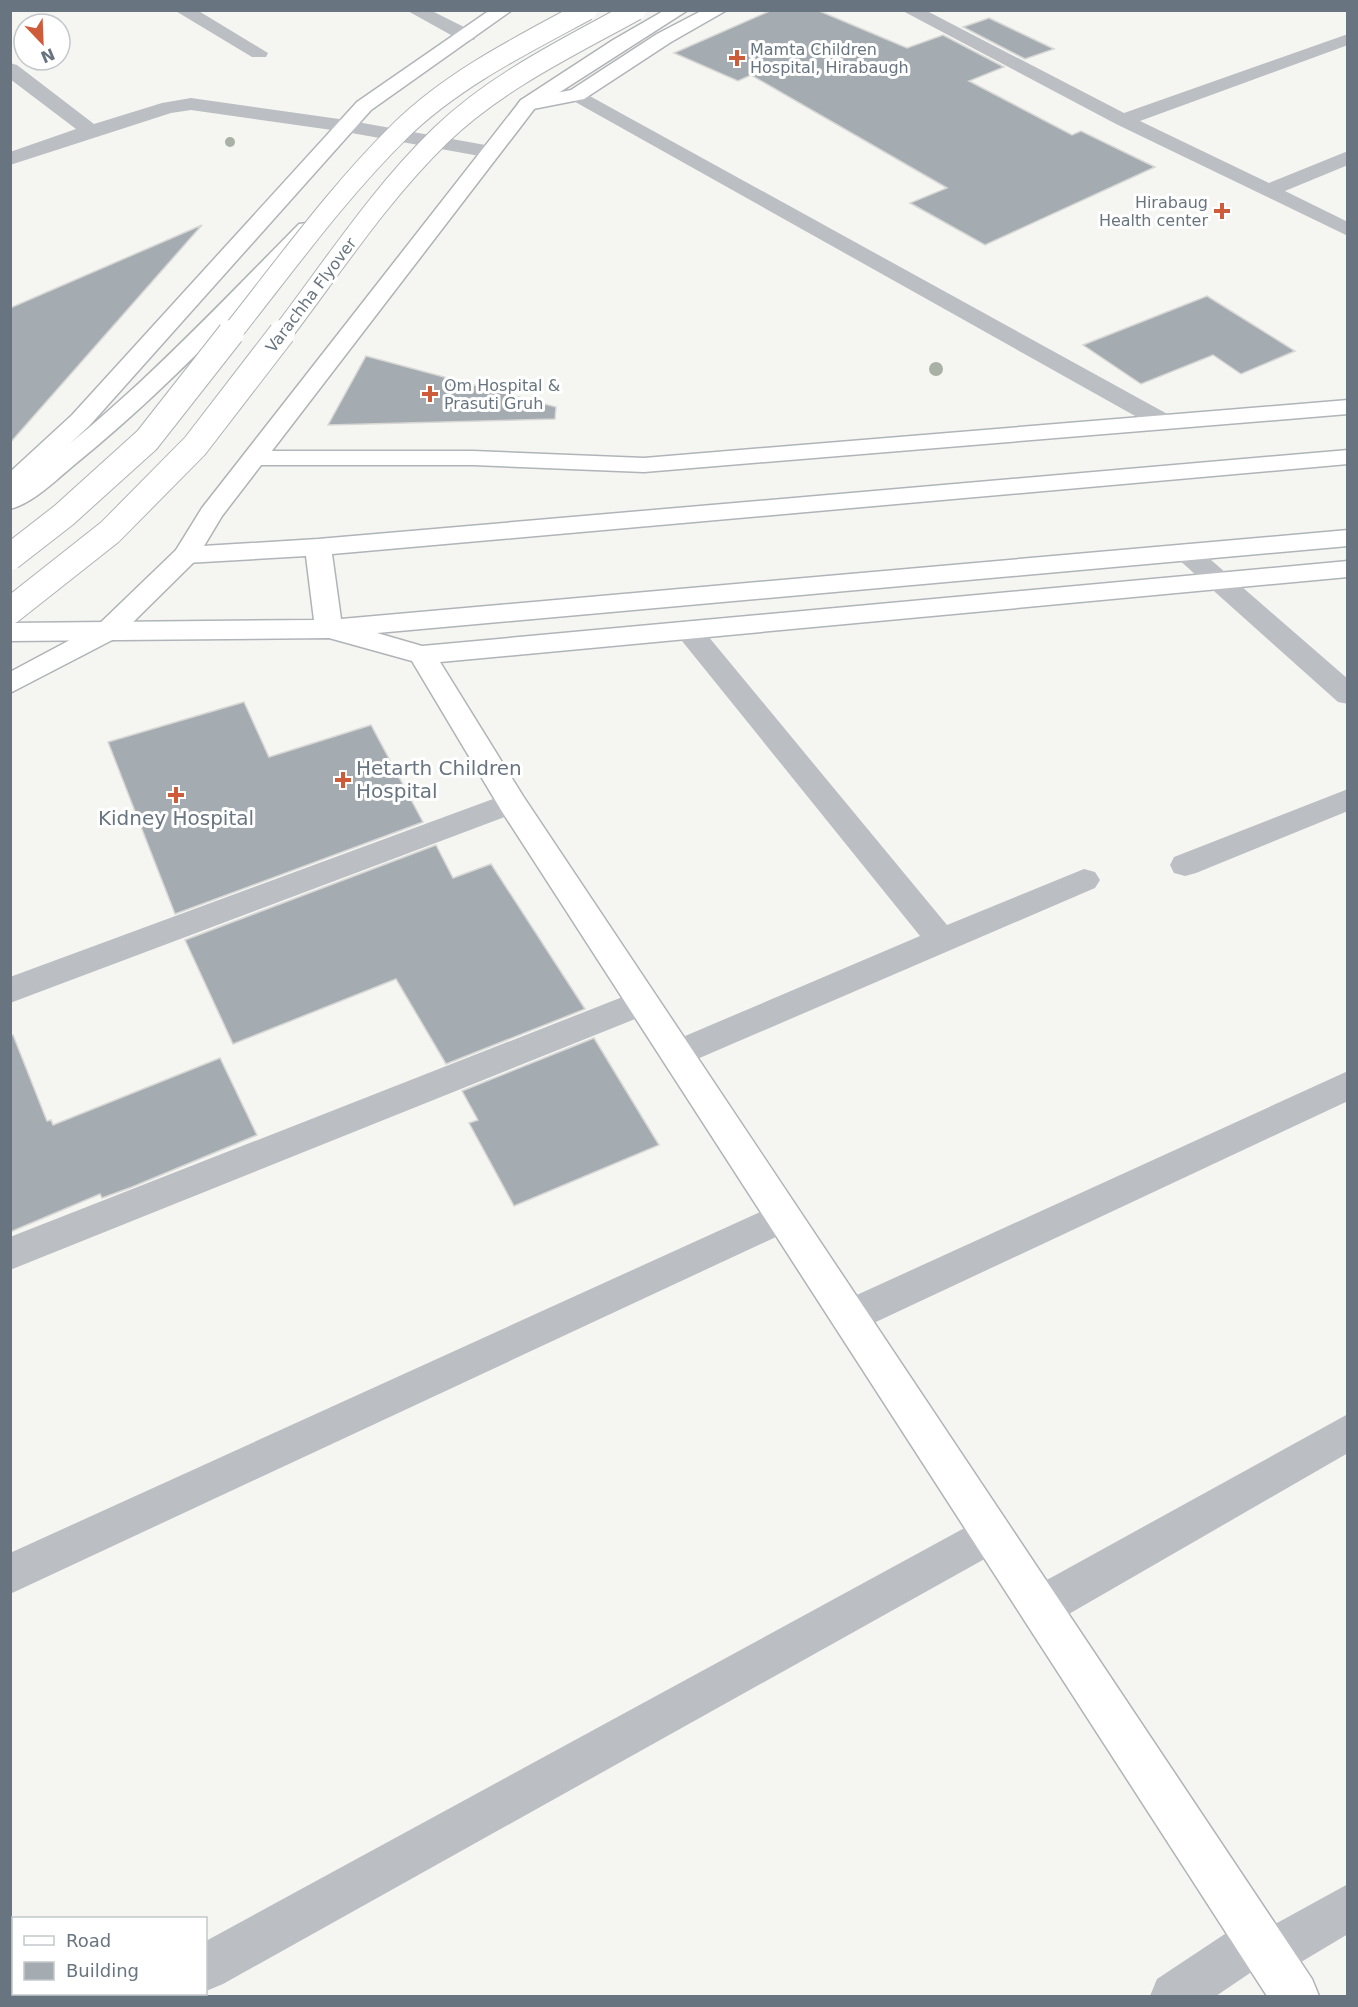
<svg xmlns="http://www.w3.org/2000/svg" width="1358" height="2007" font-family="'DejaVu Sans',sans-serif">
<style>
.building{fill:#a5acb1;stroke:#d7d7d5;stroke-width:1.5}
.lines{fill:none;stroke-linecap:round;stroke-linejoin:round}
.secondary-casing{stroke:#b0b4b8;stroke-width:3}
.primary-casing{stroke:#afb3b6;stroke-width:3}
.street{fill:#bbbec2;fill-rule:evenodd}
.secondary{fill:#fff;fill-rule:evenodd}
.primary{fill:#fff;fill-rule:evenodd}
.primary-bridge-far1-casing{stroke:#afb3b6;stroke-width:22;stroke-linecap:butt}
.primary-bridge-casing{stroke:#afb3b6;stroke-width:28;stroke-linecap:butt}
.primary-bridge-far1{stroke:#fff;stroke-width:20}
.primary-bridge{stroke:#fff;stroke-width:26}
.tree{fill:#a9b0a5}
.poi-dot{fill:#ce5b3a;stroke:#fff;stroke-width:2}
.labels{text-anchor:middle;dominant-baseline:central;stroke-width:6;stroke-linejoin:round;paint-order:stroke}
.far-poi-label{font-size:16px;fill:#687580;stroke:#fff;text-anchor:start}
.far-street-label{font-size:16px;fill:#687580;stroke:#fff}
.poi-label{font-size:20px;fill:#687580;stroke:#fff;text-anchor:start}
</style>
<rect width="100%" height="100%" fill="#f5f5f2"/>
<g class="building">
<path d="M772,10H817L907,48L943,35L1004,67L969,81L1072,135L1081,131L1155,167L985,245L910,203L947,188L751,75L738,81L674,53Z"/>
<path d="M989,18L1054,49L1025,59L963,27Z"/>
<path d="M202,225L10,443V308Z"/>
<path d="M1207,296L1295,351L1241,374L1213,355L1141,384L1083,345Z"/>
<path d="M366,356L556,407L555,419L328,425Z"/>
<path d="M244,702L269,757L371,725L423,822L175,914L108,742Z"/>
<path d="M436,845L453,878L491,864L585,1009L446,1064L396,979L233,1044L185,940Z"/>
<path d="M10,1035H13L47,1121L51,1120L53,1125L220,1058L257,1135L132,1187L102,1198L100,1194L10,1232Z"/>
<path d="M594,1038L659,1145L514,1206L469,1123L478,1120L462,1091Z"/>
</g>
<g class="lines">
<defs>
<g id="secondary">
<path d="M490,10H512L371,110L90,425L19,491L10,493V472L72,415L357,102Z"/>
<path d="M703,10H727L671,42L584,99L528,110L518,104L521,100L571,90L657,34Z"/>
<path d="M1348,400V414L644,472L473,465H256L247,463L244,458L247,453L256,451H473L644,458Z"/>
<path d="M1348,450V464L332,554L341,619L1348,530V546L377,633L422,646L1348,561V577L440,662L523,796L1312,1979L1319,1996H1267L501,810L412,661L329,638L10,641V623L314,620L306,556L186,563L177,561L173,555L177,549L186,547L318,539Z"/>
</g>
<g id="primary">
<path d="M665,10H688L535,108L222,516L195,561L118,637L10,693V672L98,625L176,550L202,508L521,100L613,40Z"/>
<path d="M307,223L315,224L318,229L315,234C237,313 161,395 74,465C56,480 33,503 10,509V489C118,413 207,317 299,224Z"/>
</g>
</defs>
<use href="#secondary" class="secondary-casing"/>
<use href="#primary" class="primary-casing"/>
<g class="street">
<path d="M174,10H197L268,53L266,57H252Z"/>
<path d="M406,10H430L474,32L476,36L474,40H460Z"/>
<path d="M901,10H925L1124,113L1348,34V45L1140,121L1269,183L1348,151V165L1285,191L1348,222V236L1116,124Z"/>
<path d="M10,63L17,65L94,124L162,103L191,98L346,120L491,146L498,148L501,152L498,156L491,158L346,132L191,110L171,113L10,165V152L76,129L10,79Z"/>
<path d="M577,89L1171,416L1174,421L1171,426L1162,428L1153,426L570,99L567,95L570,91Z"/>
<path d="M1186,544L1195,546L1348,679V704L1338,702L1177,558L1173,552L1177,546Z"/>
<path d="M688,621L698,624L947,925L1084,869L1095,872L1100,880L1095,888L688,1063L676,1067L664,1063L659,1054L664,1045L920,936L678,636L674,630L678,624Z"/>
<path d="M1348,789V811L1196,873L1185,876L1174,873L1170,865L1174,857Z"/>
<path d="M512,792L523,796L527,803L523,810L10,1003V977Z"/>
<path d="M643,989L655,993L659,1002L655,1011L10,1270V1237Z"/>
<path d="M1348,1071V1101L863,1328L850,1333L837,1328L831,1316L837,1304Z"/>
<path d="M782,1202L795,1206L800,1217L795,1228L10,1594V1553Z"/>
<path d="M1348,1414V1453L1055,1622L1040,1628L1025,1622L1019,1607L1025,1592Z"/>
<path d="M992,1513L1006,1519L1012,1533L1006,1547L223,1984L206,1991V1941Z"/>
<path d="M1348,1884V1934L1286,1971L1269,1978L1253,1971L1216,1996H1150L1157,1979L1243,1922L1260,1915L1277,1923Z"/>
<path d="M130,1994H182L181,1996H129Z"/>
</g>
<use href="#secondary" class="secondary"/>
<use href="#primary" class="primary"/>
<defs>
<g id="primary-bridge-far1">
<path d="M230,335C285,266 337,193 400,131C453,79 522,45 587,10"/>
<path d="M281,335C332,268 380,194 441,135C497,81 569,47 636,10"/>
</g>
<g id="primary-bridge">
<path d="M10,557L64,515L147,440L231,333"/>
<path d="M10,611L110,532L195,446L282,333"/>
</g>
</defs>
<use href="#primary-bridge-far1" class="primary-bridge-far1-casing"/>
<use href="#primary-bridge" class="primary-bridge-casing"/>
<use href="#primary-bridge-far1" class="primary-bridge-far1"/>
<use href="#primary-bridge" class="primary-bridge"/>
</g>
<g class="tree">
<circle cx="230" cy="142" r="5"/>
<circle cx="936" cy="369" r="7"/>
</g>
<g class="poi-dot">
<path d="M734 49h6v6h6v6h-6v6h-6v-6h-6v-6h6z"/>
<path d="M1219 202h6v6h6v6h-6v6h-6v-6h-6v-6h6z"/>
<path d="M427 385h6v6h6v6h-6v6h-6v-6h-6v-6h6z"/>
<path d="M340 771h6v6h6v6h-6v6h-6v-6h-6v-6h6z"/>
<path d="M173 786h6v6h6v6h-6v6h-6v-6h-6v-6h6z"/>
</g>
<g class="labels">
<g class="far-poi-label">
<text x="750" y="49">Mamta Children<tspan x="750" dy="18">Hospital, Hirabaugh</tspan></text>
<text x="1208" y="202" text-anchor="end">Hirabaug<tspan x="1208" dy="18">Health center</tspan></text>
<text x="444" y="385">Om Hospital &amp;<tspan x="444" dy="18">Prasuti Gruh</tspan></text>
</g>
<g class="far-street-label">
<text transform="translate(311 295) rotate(-53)">Varachha Flyover</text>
</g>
<g class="poi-label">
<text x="356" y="768">Hetarth Children<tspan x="356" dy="23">Hospital</tspan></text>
<text x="176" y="818" text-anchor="middle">Kidney Hospital</text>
</g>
</g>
<rect width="1358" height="2007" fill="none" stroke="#687580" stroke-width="24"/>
<rect x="12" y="1917" width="195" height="78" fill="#ffffff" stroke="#c3c8cc" stroke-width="1.5"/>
<rect x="24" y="1936" width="30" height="9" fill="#ffffff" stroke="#c3c8cc" stroke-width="1.5"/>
<text x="66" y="1947" font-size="18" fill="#687580">Road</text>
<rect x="24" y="1962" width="30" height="18" fill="#a5acb1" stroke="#c3c8cc" stroke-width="1.5"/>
<text x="66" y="1977" font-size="18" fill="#687580">Building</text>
<g transform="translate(42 42) rotate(157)"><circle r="28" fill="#ffffff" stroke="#c3c8cc" stroke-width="1.5"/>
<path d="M0-4.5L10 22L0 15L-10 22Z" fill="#ce5b3a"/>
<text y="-9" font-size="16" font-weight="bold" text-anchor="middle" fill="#687580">N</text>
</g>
</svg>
